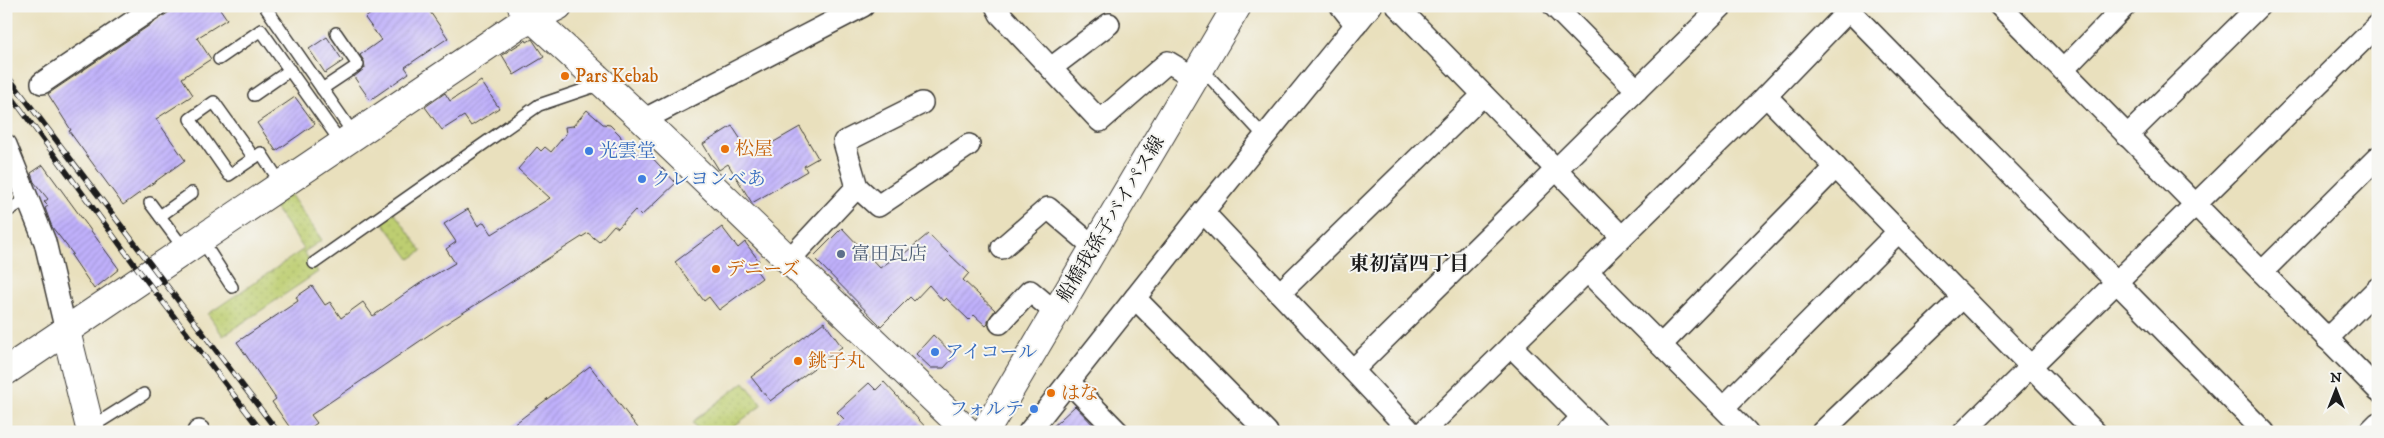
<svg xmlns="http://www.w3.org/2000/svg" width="2384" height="438" font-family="'IM FELL DW Pica','Noto Serif JP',serif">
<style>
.park{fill:url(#park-dots);stroke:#6c7546}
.building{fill:url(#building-hatch)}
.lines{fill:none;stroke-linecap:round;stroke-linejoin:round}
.lane-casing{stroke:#3b3934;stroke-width:14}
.street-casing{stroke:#3b3934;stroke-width:24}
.secondary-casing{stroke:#3b3934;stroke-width:30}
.primary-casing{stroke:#3b3934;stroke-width:30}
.lane{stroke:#fff;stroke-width:11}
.street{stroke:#fff;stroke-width:21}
.secondary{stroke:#fff;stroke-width:28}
.primary{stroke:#fff;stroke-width:28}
.rail-casing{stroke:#1c1c1c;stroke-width:5.5}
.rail{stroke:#f6f6f2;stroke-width:4;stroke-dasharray:11;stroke-linecap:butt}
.food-dot{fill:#e8710a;stroke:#f6f6f2;stroke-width:2}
.shop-dot{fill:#3f7fe0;stroke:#f6f6f2;stroke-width:2}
.service-dot{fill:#5c6f8a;stroke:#f6f6f2;stroke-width:2}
.labels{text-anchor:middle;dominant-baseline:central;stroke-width:4;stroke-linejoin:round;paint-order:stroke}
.food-label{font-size:19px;fill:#c56008;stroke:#f6f6f2;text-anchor:start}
.shop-label{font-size:19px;fill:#366cbe;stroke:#f6f6f2;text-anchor:start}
.street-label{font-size:19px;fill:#1c1c1c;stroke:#f6f6f2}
.service-label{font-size:19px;fill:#4e5e75;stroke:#f6f6f2;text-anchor:start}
.neighbourhood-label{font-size:20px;font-weight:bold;fill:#1c1c1c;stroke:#f6f6f2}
</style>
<defs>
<pattern id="park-dots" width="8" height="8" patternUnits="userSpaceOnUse" patternTransform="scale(1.25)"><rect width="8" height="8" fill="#bdce71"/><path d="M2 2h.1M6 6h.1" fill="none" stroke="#a2b061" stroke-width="1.8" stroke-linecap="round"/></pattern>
<pattern id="building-hatch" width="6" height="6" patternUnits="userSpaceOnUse" patternTransform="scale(1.25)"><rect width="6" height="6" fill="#bfb0fb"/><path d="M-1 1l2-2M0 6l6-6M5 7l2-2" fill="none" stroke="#a497d7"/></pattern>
</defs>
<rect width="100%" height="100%" fill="#f6f6f2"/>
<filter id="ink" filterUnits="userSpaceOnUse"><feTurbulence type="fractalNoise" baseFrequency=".02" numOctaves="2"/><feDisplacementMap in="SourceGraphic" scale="10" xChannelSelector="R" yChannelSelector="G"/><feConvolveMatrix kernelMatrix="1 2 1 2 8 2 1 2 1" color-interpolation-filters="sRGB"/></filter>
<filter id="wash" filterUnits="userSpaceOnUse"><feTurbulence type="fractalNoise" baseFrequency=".0096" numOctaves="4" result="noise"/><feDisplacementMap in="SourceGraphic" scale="20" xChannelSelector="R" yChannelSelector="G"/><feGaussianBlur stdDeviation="1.12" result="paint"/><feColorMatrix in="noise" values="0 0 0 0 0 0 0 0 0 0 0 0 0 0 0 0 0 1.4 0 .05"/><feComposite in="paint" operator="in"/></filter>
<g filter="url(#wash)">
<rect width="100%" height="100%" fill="#e9e0bd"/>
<g class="park">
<path d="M288,191L322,240L304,252L318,272L223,336L208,314L304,249L271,202Z"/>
<path d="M394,212L422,251L410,259L382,221Z"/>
<path d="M744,382L762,405L726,432H699L692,422Z"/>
</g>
<g id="blocks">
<g class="building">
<path d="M178,6H218L227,19L197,38L211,59L182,78L193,95L156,119L185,160L123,205L69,131L71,130L48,94Z"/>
<path d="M382,6H426L448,38L405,67L409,73L370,100L354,77L365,68L364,61L360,55L381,40L365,18Z"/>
<path d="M327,37L343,61L325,73L309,49Z"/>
<path d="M532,39L544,57L514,75L502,55L526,40L527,42Z"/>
<path d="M481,81L499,108L471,126L464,116L442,130L425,107L445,93L450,101Z"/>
<path d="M295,97L315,124L276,151L257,123Z"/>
<path d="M587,110L603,124L610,125L620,135L623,143L637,155L644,149L676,183L641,216L635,210L618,228L614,225L599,242L588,233L439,328L311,415L317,423L305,432H293L272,402L276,399L237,342L298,301L296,297L312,286L325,305L330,302L341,318L363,302L373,316L419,284L455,263L446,249L456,242L444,224L468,209L478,226L484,222L492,234L550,198L518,169L537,147L541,151L545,147L551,152L566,134L565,127L573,126Z"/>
<path d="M732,126L751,155L800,127L818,158L804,166L807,171L752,203L728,164L719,170L703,144Z"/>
<path d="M43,165L119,269L94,289L71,255L73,254L52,227L45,208L48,206L44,202L48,199L34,182L31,173Z"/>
<path d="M722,227L738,248L745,242L759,261L753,266L762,278L719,310L709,297L704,301L675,262Z"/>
<path d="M842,228L880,268L897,256L899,258L928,234L969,273L963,280L995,310L988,320V324L986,326L974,315L969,320L946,298L943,301L929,285L914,301L910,297L881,326L813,257Z"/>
<path d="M824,322L842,347L770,401L751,377Z"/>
<path d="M933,335L955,356L944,368H931L916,354Z"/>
<path d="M590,366L641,432H504Z"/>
<path d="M884,382L930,432H830L844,419L837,412L869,383L876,390Z"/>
<path d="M1075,406L1100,432H1047Z"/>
</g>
</g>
</g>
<g filter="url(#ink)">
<use href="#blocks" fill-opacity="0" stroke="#3b3934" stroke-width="1"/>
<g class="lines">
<defs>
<g id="lane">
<path d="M266,8L355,136"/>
<path d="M219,59L261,30L342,144"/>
<path d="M1201,68L1265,137"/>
<path d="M322,89L358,65L336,33"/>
<path d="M254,95L290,70"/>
<path d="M214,102L254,158L229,175L190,119Z"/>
<path d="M254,158L261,153L282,185"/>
<path d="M150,203L185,250"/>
<path d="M6,212L28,198"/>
<path d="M160,216L192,193"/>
<path d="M201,239L232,287"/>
<path d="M314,263L539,105L601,84"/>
<path d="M90,428L144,394"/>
</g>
<g id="street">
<path d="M996,6L1000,14L1100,121L1168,62L1195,78"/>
<path d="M1341,6L1356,25"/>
<path d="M1397,6L1622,237"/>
<path d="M1554,6L1637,90"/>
<path d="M1845,6L2264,432"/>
<path d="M2000,6L2378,390"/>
<path d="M1051,68L1109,24"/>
<path d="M2063,70L2125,6"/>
<path d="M42,83L156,6"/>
<path d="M1766,96L2095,432"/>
<path d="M643,120L863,6"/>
<path d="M2127,136L2259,6"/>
<path d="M6,145L45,242L66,331"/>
<path d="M857,187L878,206L969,145"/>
<path d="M1203,212L1411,432"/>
<path d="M1002,248L1048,208L1094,247"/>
<path d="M789,260L857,187L844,142L922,103"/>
<path d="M1588,272L1747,432"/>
<path d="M2262,272L2378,157"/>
<path d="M1280,293L1483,95"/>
<path d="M1135,298L1267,432"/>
<path d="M1000,323L1030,291L1055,312"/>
<path d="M2327,339L2378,288"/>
<path d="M1662,344L1836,167"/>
<path d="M1511,346L1597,432"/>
<path d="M1353,370L1722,6"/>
<path d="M1069,382L1118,432"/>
<path d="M1724,407L1899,231"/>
<path d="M198,432L199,431"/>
<path d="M1029,432L1203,212L1371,6"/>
<path d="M1423,432L1766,96L1853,6"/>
<path d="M1568,432L1582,417"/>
<path d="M1822,432L1963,297"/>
<path d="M1964,432L2378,25"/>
<path d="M2369,432L2378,423"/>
</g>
<g id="secondary">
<path d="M66,331L91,432"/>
<path d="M6,371L515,27L558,6"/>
<path d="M985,432L1237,6"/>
</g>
<path id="primary" d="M522,6L533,19L643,120L968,432"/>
</defs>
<use href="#lane" class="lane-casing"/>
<use href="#street" class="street-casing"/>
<use href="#secondary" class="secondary-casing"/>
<use href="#primary" class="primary-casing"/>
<use href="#lane" class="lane"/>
<use href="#street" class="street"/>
<use href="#secondary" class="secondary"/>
<use href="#primary" class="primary"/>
<defs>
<g id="rail">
<path d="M6,74L278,432"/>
<path d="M6,89L137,268L262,432"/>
</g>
</defs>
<use href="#rail" class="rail-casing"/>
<use href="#rail" class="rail"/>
</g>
</g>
<g class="food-dot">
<circle cx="565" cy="76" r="5"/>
<circle cx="725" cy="149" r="5"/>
<circle cx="716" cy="269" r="5"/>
<circle cx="798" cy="361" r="5"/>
<circle cx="1051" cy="393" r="5"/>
</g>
<g class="shop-dot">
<circle cx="589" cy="151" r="5"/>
<circle cx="642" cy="179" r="5"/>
<circle cx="935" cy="352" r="5"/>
<circle cx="1034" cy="409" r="5"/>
</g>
<circle class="service-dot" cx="841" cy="254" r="5"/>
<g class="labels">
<g class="food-label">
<text x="575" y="76">Pars Kebab</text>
<text x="735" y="149">松屋</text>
<text x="726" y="269">デニーズ</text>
<text x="808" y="361">銚子丸</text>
<text x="1061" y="393">はな</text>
</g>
<g class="shop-label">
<text x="599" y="151">光雲堂</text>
<text x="652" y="179">クレヨンべあ</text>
<text x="945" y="352">アイコール</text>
<text x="1024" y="409" text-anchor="end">フォルテ</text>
</g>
<g class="street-label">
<text transform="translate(1111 219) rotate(-59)">船橋我孫子バイパス線</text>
</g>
<g class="service-label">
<text x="851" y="254">富田瓦店</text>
</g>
<g class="neighbourhood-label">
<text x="1409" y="264">東初富四丁目</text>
</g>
</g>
<rect width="2384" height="438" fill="none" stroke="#f6f6f2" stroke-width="25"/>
<g transform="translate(2336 390)" stroke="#f6f6f2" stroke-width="4" paint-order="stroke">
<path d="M0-4L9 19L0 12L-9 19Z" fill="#1c1c1c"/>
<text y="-8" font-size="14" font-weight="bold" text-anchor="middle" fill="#1c1c1c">N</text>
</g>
</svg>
